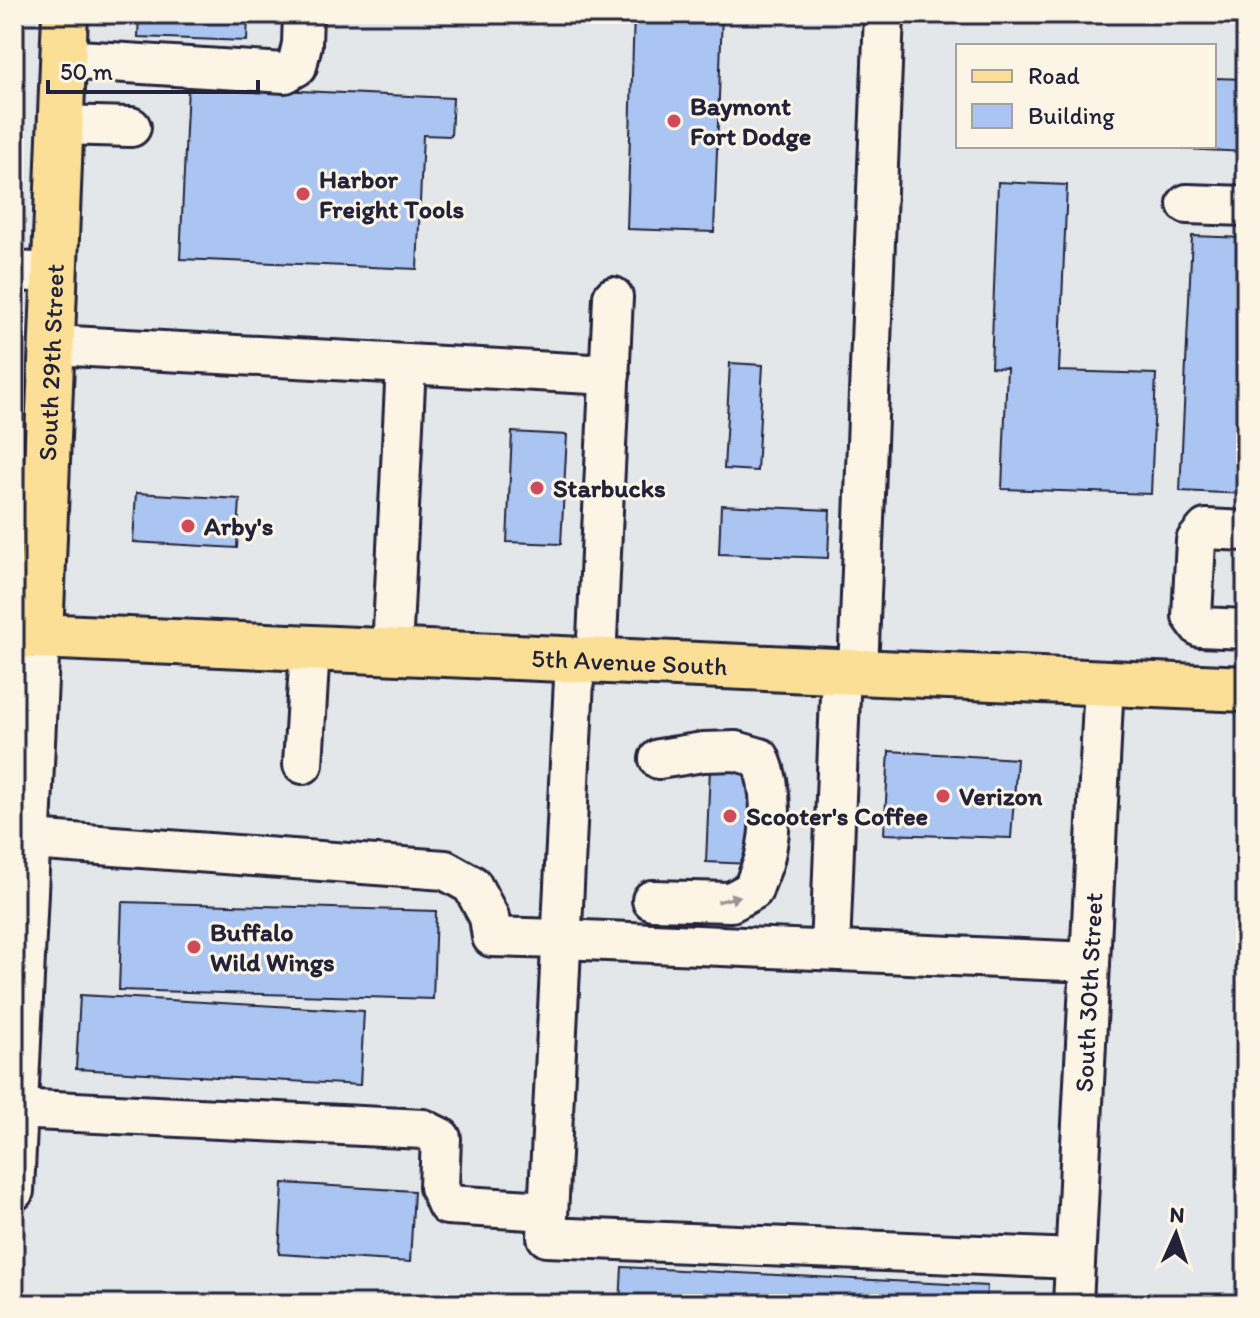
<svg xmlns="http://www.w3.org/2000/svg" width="1260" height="1318" font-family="Itim,sans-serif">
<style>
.building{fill:#aac5f2;stroke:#22223b;stroke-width:2}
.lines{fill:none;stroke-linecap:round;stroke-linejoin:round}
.minor-casing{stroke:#22223b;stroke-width:44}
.major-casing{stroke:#22223b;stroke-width:50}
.minor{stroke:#fcf5e5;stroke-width:38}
.major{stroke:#fbdf96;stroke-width:44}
.oneway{fill:#9a9698}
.poi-dot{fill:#d1495b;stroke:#fcf5e5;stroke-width:3}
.labels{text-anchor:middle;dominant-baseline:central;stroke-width:6;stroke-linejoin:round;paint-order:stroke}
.poi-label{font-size:26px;font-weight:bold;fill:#22223b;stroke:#fcf5e5;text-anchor:start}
.street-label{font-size:26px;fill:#22223b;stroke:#fcf5e5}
</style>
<rect width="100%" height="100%" fill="#e3e7e9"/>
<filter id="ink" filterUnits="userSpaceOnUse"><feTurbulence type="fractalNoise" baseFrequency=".0125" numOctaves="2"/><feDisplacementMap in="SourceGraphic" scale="16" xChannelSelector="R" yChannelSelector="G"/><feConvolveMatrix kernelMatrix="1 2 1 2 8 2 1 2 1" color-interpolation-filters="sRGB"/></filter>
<g filter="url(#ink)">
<g class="building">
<path d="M139,14H248L247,41L138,37Z"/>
<path d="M634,14H722L714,232L627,229Z"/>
<path d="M1214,78L1246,79V152L1184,149V146H1214Z"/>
<path d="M188,86L453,98L451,136L423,135L417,269L180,259Z"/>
<path d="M998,182L1067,185L1059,371L1156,374L1151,494L1002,489L1007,368L991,367Z"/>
<path d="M1192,236L1246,238V494L1180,491Z"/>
<path d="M730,363L763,365L757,471L724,469Z"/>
<path d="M512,432L567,435L561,544L507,542Z"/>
<path d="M136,493L240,499L237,548L133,542Z"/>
<path d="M721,505L830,510L828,558L719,554Z"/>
<path d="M889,751L1017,759L1011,838L884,834Z"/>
<path d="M710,768L755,770L751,864L706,862Z"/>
<path d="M122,902L436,911L433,999L119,990Z"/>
<path d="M80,995L364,1011L360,1085L76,1069Z"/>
<path d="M283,1183L414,1191L410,1262L279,1254Z"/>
<path d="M622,1267L987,1286L986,1304H620Z"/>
</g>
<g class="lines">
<defs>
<g id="minor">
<path d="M63,59L285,73L297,66L302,44L303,14"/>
<path d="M60,125L131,127"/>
<path d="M1187,204L1246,206"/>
<path d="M14,271L55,273"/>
<path d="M53,345L610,375"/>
<path d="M1246,531L1206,529L1196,541L1192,616L1200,627L1246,629"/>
<path d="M392,651L406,364"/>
<path d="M575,659L547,1237L1075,1259"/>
<path d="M596,660L613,297"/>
<path d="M858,671L884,14"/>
<path d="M303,764L310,648"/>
<path d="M31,840L445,870L472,885L489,917L492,937L561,939L1090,962"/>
<path d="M652,900L731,902L753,890C756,880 761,870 764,860C772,828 773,788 760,758L736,751L703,752L659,759"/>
<path d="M830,950L841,670"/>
<path d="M14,1109L423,1129L441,1138L439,1187L447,1205L548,1211"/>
<path d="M14,1191L40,636"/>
<path id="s1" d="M1073,1304L1104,682"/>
</g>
<g id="major">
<path id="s2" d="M14,635L1246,689"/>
<path id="s3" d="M40,636L65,14"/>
</g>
</defs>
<use href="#minor" class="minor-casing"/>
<use href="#major" class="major-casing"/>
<use href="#minor" class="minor"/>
<use href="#major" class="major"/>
</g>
<defs><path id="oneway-solid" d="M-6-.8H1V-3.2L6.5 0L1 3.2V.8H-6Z" transform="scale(2)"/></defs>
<use class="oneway" href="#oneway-solid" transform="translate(729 899) rotate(-14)"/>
</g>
<g class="poi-dot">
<circle cx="674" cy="121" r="8"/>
<circle cx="303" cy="194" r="8"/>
<circle cx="537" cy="488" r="8"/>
<circle cx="188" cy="526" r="8"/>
<circle cx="943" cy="796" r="8"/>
<circle cx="730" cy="816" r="8"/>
<circle cx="194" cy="947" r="8"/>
</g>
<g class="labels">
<g class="poi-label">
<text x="690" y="106">Baymont<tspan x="690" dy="30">Fort Dodge</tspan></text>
<text x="319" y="179">Harbor<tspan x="319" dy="30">Freight Tools</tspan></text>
<text x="553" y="488">Starbucks</text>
<text x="204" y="526">Arby's</text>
<text x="959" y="796">Verizon</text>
<text x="746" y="816">Scooter's Coffee</text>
<text x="210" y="932">Buffalo<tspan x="210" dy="30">Wild Wings</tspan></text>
</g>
<g class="street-label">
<text stroke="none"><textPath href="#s3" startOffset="274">South 29th Street</textPath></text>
<text stroke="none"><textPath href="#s2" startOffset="616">5th Avenue South</textPath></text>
<text stroke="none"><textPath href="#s1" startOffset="312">South 30th Street</textPath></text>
</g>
</g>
<rect width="1260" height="1318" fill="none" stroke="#fcf5e5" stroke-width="48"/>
<rect x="24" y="24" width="1212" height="1270" fill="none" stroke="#22223b" stroke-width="3" filter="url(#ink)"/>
<rect x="956" y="44" width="260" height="104" fill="#fcf5e5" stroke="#a5a1a1" stroke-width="2"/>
<rect x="972" y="70" width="40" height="12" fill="#fbdf96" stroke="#a5a1a1" stroke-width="2"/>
<text x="1028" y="84" font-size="24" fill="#22223b">Road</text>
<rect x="972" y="104" width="40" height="24" fill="#aac5f2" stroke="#a5a1a1" stroke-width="2"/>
<text x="1028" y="124" font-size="24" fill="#22223b">Building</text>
<g transform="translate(1176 1234) rotate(3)" stroke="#fcf5e5" stroke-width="6" paint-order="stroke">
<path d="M0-6L14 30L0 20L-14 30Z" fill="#22223b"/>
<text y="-12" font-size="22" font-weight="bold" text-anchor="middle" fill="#22223b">N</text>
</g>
<path d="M48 80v12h210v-12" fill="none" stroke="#22223b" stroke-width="4"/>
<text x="60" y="80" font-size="24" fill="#22223b" stroke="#fcf5e5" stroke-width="6" paint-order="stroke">50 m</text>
</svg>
